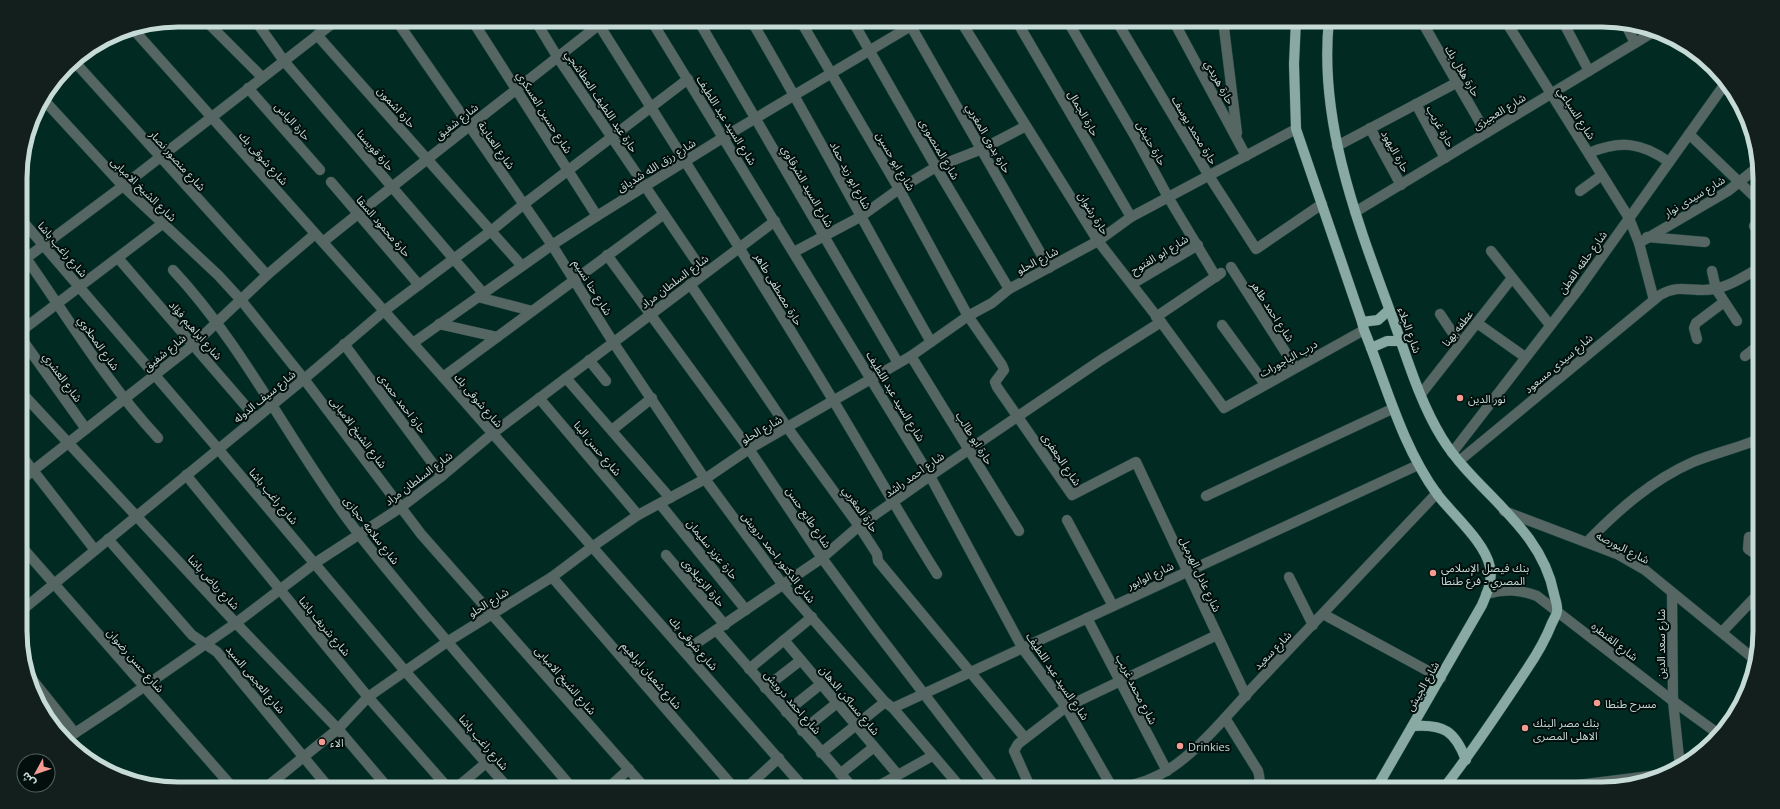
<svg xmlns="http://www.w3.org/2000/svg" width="1780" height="809" font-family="'Open Sans','Noto Sans Arabic',sans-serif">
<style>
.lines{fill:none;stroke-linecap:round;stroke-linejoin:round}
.minor-casing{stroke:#214640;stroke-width:11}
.major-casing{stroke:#214640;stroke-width:11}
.minor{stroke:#566663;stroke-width:10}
.major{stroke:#89aaa3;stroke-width:10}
.poi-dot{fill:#f59c92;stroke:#020f0c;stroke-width:1.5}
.labels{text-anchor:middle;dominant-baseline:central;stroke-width:4;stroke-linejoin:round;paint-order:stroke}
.street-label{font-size:11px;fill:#c7dbd6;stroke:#020f0c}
.poi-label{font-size:11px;fill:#c7dbd6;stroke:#020f0c;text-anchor:start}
.rim{fill:none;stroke:#c7dbd6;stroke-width:5}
</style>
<rect width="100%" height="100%" fill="#012a23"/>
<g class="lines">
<defs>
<g id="minor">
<path d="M205,20L262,77"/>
<path d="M255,20L284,61L483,293"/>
<path d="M396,20L552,245L613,342L705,479L783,585L885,702L893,708L962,789"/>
<path d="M472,20L597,216"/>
<path d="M535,20L558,58L704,273"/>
<path d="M596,20C675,146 756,272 833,400C868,458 901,517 937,574"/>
<path d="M651,20L930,476L1023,649L1066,707L1113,789"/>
<path d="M698,20L898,363"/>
<path d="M751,20C813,126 870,235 931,342"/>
<path d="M800,20L899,189L968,316L1002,365L1004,370L995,382L997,387L1072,495L1136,462L1246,696"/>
<path d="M852,20L936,167L1009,289"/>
<path d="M960,20L1098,241L1161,322L1224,408L1364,330"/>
<path d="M1016,20L1131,217"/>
<path d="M1067,20L1136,138L1168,197L1216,277"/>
<path d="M1116,20L1209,176L1256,249L1322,204"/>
<path d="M1173,20L1246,156"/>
<path d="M1223,20L1237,133"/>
<path d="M1421,20L1486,133"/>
<path d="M1505,20L1629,218L1639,243L1654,300"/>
<path d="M1562,20L1589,71"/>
<path d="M908,21L1049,268"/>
<path d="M1626,25L1635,43"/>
<path d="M133,29L443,377L805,789"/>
<path d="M317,35L522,266"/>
<path d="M73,60L267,275"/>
<path d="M248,88L320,170"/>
<path d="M43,99L123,186L218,275L241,300L304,379L421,534L646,789"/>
<path d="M1416,104L1445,158"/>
<path d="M1370,128L1401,185"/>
<path d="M1689,134L1759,201"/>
<path d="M1337,146L1456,83"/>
<path d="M1589,153C1620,140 1641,142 1669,162"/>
<path d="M331,182L419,285"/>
<path d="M1580,191L1602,175"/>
<path d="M1355,212L1655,31"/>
<path d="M20,218L214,444L405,671L509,789"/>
<path d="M1754,226L1759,232"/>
<path d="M1647,237L1705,242"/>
<path d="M323,242C416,167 511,94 605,20"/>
<path d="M1639,243L1728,191L1759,166"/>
<path d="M1491,251L1550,325"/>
<path d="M794,252L860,217L899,189L936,167L982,149L1026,126"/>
<path d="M607,255L749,449L822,558L875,630L997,789"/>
<path d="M26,258C68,318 107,383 158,438"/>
<path d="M118,258L256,418"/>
<path d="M21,262L123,186L337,20"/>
<path d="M1231,267L1295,367"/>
<path d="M173,270C241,343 285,433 343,513C368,548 396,580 423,613C473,672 523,731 573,789"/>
<path d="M1712,271L1716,289L1737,321"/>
<path d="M690,284L787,427L859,526L877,554L878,561L1025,738"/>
<path d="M1132,284L1198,245"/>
<path d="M478,297L532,311"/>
<path d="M1440,314L1460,344"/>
<path d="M1156,317L1221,273"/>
<path d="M1477,323L1525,357"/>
<path d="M439,324L497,337"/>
<path d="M1222,325L1265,384"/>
<path d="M21,331L162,224"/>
<path d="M21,338L86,429"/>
<path d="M1697,339L1694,328L1696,323L1724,302"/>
<path d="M413,343L552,245L597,216L724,137L921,20"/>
<path d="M344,344L442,476"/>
<path d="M911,356L1019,531"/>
<path d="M1745,356L1759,345"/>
<path d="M589,360L606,381"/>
<path d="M443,377L664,214"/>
<path d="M566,378L670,498"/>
<path d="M21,392L232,619L338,729L389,789"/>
<path d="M1421,394L1512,278"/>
<path d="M539,398L638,515"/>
<path d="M612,430L652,398"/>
<path d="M1452,453L1578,290L1727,81"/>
<path d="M21,455L95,550"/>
<path d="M1459,461L1660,295C1680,283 1694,293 1714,289C1730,286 1745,276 1759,268"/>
<path d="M186,475L368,697L449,789"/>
<path d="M21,480L193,345L267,275L315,234"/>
<path d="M1206,496L1392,409"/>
<path d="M660,504L746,610"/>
<path d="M1504,511L1617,554L1645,570L1754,659"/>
<path d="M1067,520L1113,606"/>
<path d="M1749,537L1748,549L1760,557"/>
<path d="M108,539L192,635L217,652L330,789"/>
<path d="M1587,542C1618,510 1652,480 1693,462C1715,453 1738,448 1759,439"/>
<path d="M21,546L234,789"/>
<path d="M666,555L725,625"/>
<path d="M552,577L735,789"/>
<path d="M1289,577L1313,625"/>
<path d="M1672,593L1673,701L1680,767"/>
<path d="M1486,594C1505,589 1519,589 1537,596L1673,701L1720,735"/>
<path d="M21,611L304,379L384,311L491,231L524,204L688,79"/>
<path d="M1323,614L1441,678"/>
<path d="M1087,618L1167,771"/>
<path d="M716,630L854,789"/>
<path d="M1722,632L1760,592"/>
<path d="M784,640L898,775"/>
<path d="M685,651L822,558L859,526L930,476L1101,360L1161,322"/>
<path d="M749,669L812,617"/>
<path d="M27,673L75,733"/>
<path d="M765,688L801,660"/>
<path d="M893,708L1418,465"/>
<path d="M786,712L821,684"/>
<path d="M1225,718L1258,771C1260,778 1261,783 1255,789"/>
<path d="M802,731L837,703"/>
<path d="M65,739L66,736L75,733L119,704L236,623L315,563L400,508L442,476L493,433L775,221"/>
<path d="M821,753L885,702"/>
<path d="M840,774L874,747"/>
<path d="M264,789L338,729L368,697L447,642L552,577L592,547L638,515L705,479L749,449L911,356L968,316L992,303L1009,289L1098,241L1131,217L1296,129"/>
<path d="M455,789L486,763"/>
<path d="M607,789L629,769"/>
<path d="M745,789L779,758"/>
<path d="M873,789L932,756"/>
<path d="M1031,789L1014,751L1018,744L1066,707L1217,635"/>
<path d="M1104,789C1123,788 1142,784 1159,775C1195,757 1230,711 1258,682C1318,619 1377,556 1437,493"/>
<path d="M1546,789L1666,774"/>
</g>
<g id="major">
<path d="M1296,20L1294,64L1296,129L1362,322L1364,330C1387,386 1401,444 1437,494C1452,514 1485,542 1490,567C1493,580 1487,593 1482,605L1376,789"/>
<path d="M1329,20C1318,124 1359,226 1394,322C1408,361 1420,402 1442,438C1476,493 1541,526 1554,594C1555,599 1558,606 1557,611C1557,614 1554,619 1552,623C1545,641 1536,656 1525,672C1499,711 1473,751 1443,789"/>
<path d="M1362,322L1378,320L1389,310"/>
<path d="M1371,348L1387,341H1401"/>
<path d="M1413,726C1444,724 1455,731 1466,760"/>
</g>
</defs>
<use href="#minor" class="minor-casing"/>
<use href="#major" class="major-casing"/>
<use href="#minor" class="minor"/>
<use href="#major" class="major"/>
</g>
<g class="poi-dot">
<circle cx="1460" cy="398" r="4"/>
<circle cx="1433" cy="573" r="4"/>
<circle cx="1597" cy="703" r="4"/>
<circle cx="1525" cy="728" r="4"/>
<circle cx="322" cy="742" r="4"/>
<circle cx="1180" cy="746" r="4"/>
</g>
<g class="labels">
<g class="street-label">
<text transform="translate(1463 71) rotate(59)">حارة هلال بك</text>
<text transform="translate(1220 82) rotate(61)">حارة هريدي</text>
<text transform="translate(602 101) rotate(56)">حارة عبد اللطيف العطاشجي</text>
<text transform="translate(397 107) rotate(48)">حارة اشمون</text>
<text transform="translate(1499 111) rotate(-31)">شارع العجيزى</text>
<text transform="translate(545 112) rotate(58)">شارع حسين العسكري</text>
<text transform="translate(1084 113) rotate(60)">حارة الجمال</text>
<text transform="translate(1577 113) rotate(57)">شارع السباعي</text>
<text transform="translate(727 120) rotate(58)">شارع السيد عبد اللطيف</text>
<text transform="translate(293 121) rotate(48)">حارة الياس</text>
<text transform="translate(456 121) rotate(-38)">شارع شفيق</text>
<text transform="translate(1441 126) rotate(61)">حارة غريب</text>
<text transform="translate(1195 130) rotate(59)">حارة محمد يوسف</text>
<text transform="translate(989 138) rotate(60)">حارة بدوى المغربي</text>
<text transform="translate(1152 143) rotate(61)">حارة حنيش</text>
<text transform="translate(497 145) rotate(55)">شارع العناينة</text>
<text transform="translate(940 149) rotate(60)">شارع المنصورى</text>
<text transform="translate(376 150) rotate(49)">حارة قويسنا</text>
<text transform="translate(1396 151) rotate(61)">حارة اليهود</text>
<text transform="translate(264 158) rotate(48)">شارع شوقى بك</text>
<text transform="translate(178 160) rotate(48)">شارع منصور نصار</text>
<text transform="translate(896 161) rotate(60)">شارع ابو حسين</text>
<text transform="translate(656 165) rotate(-32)">شارع رزق الله شدياق</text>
<text transform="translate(851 175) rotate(62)">شارع ابو زيد حماد</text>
<text transform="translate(808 186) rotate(60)">شارع السيد الشرقاوي</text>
<text transform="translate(144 189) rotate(44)">شارع الشيخ الامبابى</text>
<text transform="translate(1694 196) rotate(-31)">شارع سيدى نوار</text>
<text transform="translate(1094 213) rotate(58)">حارة رشوان</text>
<text transform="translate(384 226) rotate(49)">حارة محمود السقا</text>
<text transform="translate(63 249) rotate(49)">شارع راغب باشا</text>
<text transform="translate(1159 254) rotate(-31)">شارع ابو الفتوح</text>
<text transform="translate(1037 260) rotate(-28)">شارع الحلو</text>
<text transform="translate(1582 262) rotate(-54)">شارع حلقه القطن</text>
<text transform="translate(674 281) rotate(-37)">شارع السلطان مراد</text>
<text transform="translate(593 287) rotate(58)">شارع حنا نسيم</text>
<text transform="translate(779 289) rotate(59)">حارة مصطفى طاهر</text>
<text transform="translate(1273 311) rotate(57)">شارع احمد طاهر</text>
<text transform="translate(1457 328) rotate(-52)">عطفه بهنا</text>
<text transform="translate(196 330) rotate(49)">شارع ابراهيم فؤاد</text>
<text transform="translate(1410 330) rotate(70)">شارع الجلاء</text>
<text transform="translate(99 343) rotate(55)">شارع المحلاوي</text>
<text transform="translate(164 352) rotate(-39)">شارع شفيق</text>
<text transform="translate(1288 358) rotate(-29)">درب الباجورات</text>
<text transform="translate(1558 363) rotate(-40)">شارع سيدى مسعود</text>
<text transform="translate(63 377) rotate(54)">شارع العشري</text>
<text transform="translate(264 396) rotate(-39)">شارع سيف الدوله</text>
<text transform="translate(896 396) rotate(59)">شارع السيد عبد اللطيف</text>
<text transform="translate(479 400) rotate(49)">شارع شوقى بك</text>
<text transform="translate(403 403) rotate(53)">حارة احمد حمدى</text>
<text transform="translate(761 429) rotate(-30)">شارع الحلو</text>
<text transform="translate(359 432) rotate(53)">شارع الشيخ الامبابى</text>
<text transform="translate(975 438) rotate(58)">حارة ابو طالب</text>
<text transform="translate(598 448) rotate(50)">شارع حسن البنا</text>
<text transform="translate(1062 459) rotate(56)">شارع الجعفرى</text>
<text transform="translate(914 474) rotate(-35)">شارع احمد راشد</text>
<text transform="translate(418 478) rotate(-37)">شارع السلطان مراد</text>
<text transform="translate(274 496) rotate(50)">شارع راغب باشا</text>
<text transform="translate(861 509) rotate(55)">حارة المغربي</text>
<text transform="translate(809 517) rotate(56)">شارع طايع حسن</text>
<text transform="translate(372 530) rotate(52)">شارع سلامه حجازى</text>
<text transform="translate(1623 547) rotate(27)">شارع البورصه</text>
<text transform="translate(713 549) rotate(51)">حارة عزيز سليمان</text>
<text transform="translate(779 557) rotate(52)">شارع الدكتور احمد درويش</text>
<text transform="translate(1201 574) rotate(65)">شارع عادل الهرميل</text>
<text transform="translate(1150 575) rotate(-25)">شارع الوابور</text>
<text transform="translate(214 582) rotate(47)">شارع رياض باشا</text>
<text transform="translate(704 582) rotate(50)">حارة الزعبلاوى</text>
<text transform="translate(488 602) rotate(-32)">شارع الحلو</text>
<text transform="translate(325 626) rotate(50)">شارع شريف باشا</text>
<text transform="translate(1615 641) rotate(38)">شارع القنطره</text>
<text transform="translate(694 643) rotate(49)">شارع شوقى بك</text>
<text transform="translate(1660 644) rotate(-90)">شارع سعد الدين</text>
<text transform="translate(1272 650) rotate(-46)">شارع سعيد</text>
<text transform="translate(136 660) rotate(49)">شارع حسن رضوان</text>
<text transform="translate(652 675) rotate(49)">شارع شعبان ابراهيم</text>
<text transform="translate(1058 676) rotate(56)">شارع السيد عبد اللطيف</text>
<text transform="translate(256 679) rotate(50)">شارع العجمى السيد</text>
<text transform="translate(566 680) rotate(49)">شارع الشيخ الامبابى</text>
<text transform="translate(1422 686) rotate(-60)">شارع الجيش</text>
<text transform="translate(1137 689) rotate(63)">شارع محمد غريب</text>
<text transform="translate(850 700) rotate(50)">شارع مساكن الدهان</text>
<text transform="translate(793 702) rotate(49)">شارع احمد درويش</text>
<text transform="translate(484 742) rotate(49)">شارع راغب باشا</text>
</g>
<g class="poi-label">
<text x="1468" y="398">نور الدين</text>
<text x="1441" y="567">بنك فيصل الإسلامي<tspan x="1441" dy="13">المصري - فرع طنطا</tspan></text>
<text x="1605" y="703">مسرح طنطا</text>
<text x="1533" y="722">بنك مصر البنك<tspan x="1533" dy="13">الاهلى المصرى</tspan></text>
<text x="330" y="742">الاء</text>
<text x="1188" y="746">Drinkies</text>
</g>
</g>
<path d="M0 0H1780V809H0ZM178 27H1602A151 151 0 0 1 1753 178V631A151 151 0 0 1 1602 782H178A151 151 0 0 1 27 631V178A151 151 0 0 1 178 27Z" fill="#121f1c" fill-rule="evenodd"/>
<path class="rim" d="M178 27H1602A151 151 0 0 1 1753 178V631A151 151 0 0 1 1602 782H178A151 151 0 0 1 27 631V178A151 151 0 0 1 178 27Z"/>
<g transform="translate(36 773) rotate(230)"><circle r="19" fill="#020f0c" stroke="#51615d"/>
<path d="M0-3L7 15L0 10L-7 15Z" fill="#f59c92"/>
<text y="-6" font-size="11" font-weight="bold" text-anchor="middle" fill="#c7dbd6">ش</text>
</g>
</svg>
